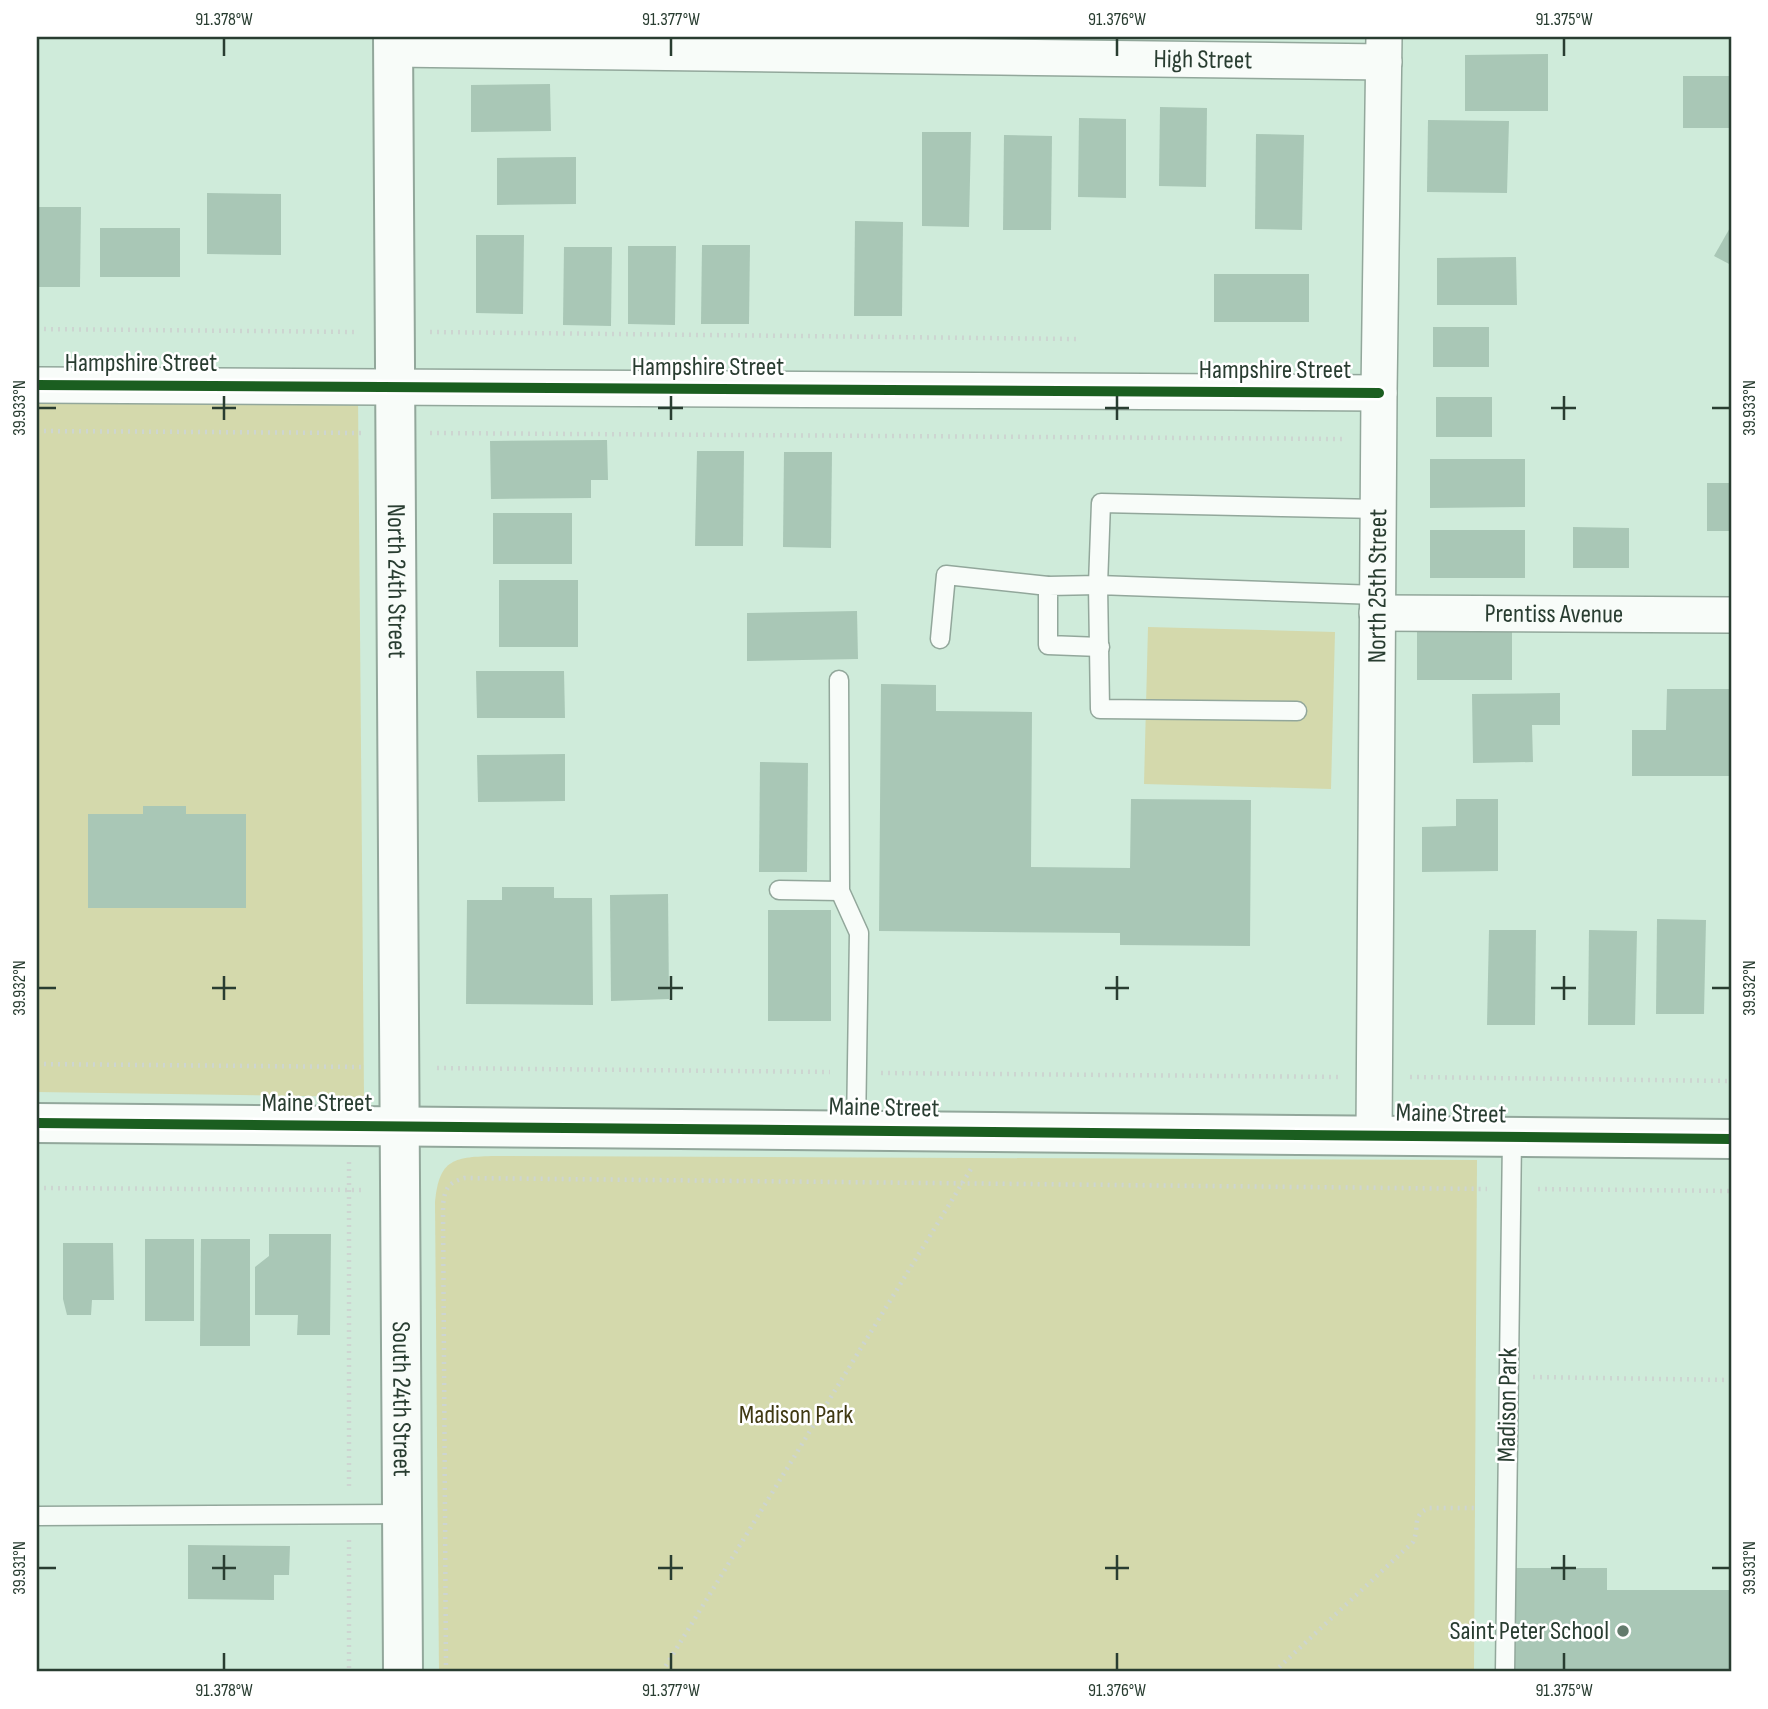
<svg xmlns="http://www.w3.org/2000/svg" width="1768" height="1709" font-family="'Sofia Sans Condensed',sans-serif">
<style>
.green{fill:#d4d9ac}
.building{fill:#a9c7b6}
.lines{fill:none;stroke-linecap:round;stroke-linejoin:round}
.service-casing{stroke:#92a79b;stroke-width:21}
.minor-casing{stroke:#92a79b;stroke-width:38}
.tertiary-casing{stroke:#92a79b;stroke-width:42}
.secondary-casing{stroke:#92a79b;stroke-width:42}
.path{stroke:#cdd5d1;stroke-width:4.5;stroke-dasharray:2 5;stroke-linecap:butt}
.service{stroke:#f8fcf9;stroke-width:18}
.minor{stroke:#f8fcf9;stroke-width:35}
.tertiary{stroke:#f8fcf9;stroke-width:38}
.secondary{stroke:#f8fcf9;stroke-width:38}
.cycleway-casing{stroke:#fff;stroke-width:15}
.cycleway{stroke:#1b5e20;stroke-width:10}
.ticks{fill:none;stroke:#293d31;stroke-width:2.5}
.poi-dot{fill:#637a6c;stroke:#fff;stroke-width:2.5}
.labels{text-anchor:middle;dominant-baseline:central;stroke-width:5;stroke-linejoin:round;paint-order:stroke}
.street-label{font-size:26px;fill:#293d31;stroke:#fff}
.park-label{font-size:26px;fill:#403913;stroke:#fff}
.poi-label{font-size:26px;fill:#293d31;stroke:#fff;text-anchor:end}
.neatline{fill:none;stroke:#293d31;stroke-width:2.5}
.ticks-label{font-size:18px;text-anchor:middle;fill:#293d31}
</style>
<rect width="100%" height="100%" fill="#cfebda"/>
<g class="green">
<path d="M37,393L358,396L364,1097L37,1092Z"/>
<path d="M1148,627L1335,632L1331,789L1144,784Z"/>
<path d="M495,1156L1477,1160L1474,1672H439L435,1202C439,1158 455,1157 495,1156Z"/>
</g>
<g class="building">
<path d="M1548,54V111H1465V55Z"/>
<path d="M1683,76H1730L1729,128H1683Z"/>
<path d="M550,84L551,131L471,132V85Z"/>
<path d="M1160,107L1207,108L1206,187L1159,186Z"/>
<path d="M1079,118L1126,119V198L1078,197Z"/>
<path d="M1428,120L1509,121L1507,193L1427,192Z"/>
<path d="M922,132H971L969,227L922,226Z"/>
<path d="M1256,134L1304,135L1302,230L1255,229Z"/>
<path d="M1004,135L1052,136L1051,230H1003Z"/>
<path d="M576,157V204L497,205V158Z"/>
<path d="M207,193L281,194V255L207,254Z"/>
<path d="M37,207H81L80,287H37Z"/>
<path d="M855,221L903,222L902,316H854Z"/>
<path d="M1731,226V265L1714,256Z"/>
<rect x="100" y="228" width="80" height="49"/>
<path d="M476,235H524L523,314L476,313Z"/>
<path d="M702,245H750L749,324H701Z"/>
<path d="M628,246H676L675,325L628,324Z"/>
<path d="M564,247H612L611,326L563,325Z"/>
<path d="M1516,257L1517,305H1437V258Z"/>
<rect x="1214" y="274" width="95" height="48"/>
<rect x="1433" y="327" width="56" height="40"/>
<rect x="1436" y="397" width="56" height="40"/>
<path d="M607,440L608,480H591V498L491,499L490,441Z"/>
<path d="M697,451H744L743,546H695Z"/>
<path d="M784,452H832L831,548L783,547Z"/>
<path d="M1430,459H1525V507L1430,508Z"/>
<rect x="1707" y="483" width="24" height="48"/>
<rect x="493" y="513" width="79" height="51"/>
<path d="M1573,527L1629,528V568H1573Z"/>
<rect x="1430" y="530" width="95" height="48"/>
<rect x="499" y="580" width="79" height="67"/>
<path d="M857,611L858,659L747,661V613Z"/>
<rect x="1417" y="632" width="95" height="48"/>
<path d="M476,671H564L565,718H477Z"/>
<path d="M881,684L936,685V711L1032,712L1031,867L1130,868L1131,799L1251,800L1250,946L1120,945V933L879,931Z"/>
<path d="M1667,689H1731V776H1632V730H1666Z"/>
<path d="M1560,693V725H1532L1533,762L1473,763L1472,694Z"/>
<path d="M565,754V801L478,802L477,755Z"/>
<path d="M760,762L808,763L807,872H759Z"/>
<path d="M1456,799H1498V871L1422,872V827L1456,826Z"/>
<path d="M143,806H186V814H246V908H88V814H143Z"/>
<path d="M502,887H554V898H592L593,1005L466,1004L467,900H502Z"/>
<path d="M668,894L669,999L611,1001L610,895Z"/>
<rect x="768" y="910" width="63" height="111"/>
<path d="M1657,919L1706,920L1704,1014H1656Z"/>
<path d="M1489,930H1536L1535,1025H1487Z"/>
<path d="M1589,930L1637,931L1635,1025H1588Z"/>
<path d="M269,1234H331L330,1335H297L298,1315H255V1267L269,1256Z"/>
<rect x="145" y="1239" width="49" height="82"/>
<path d="M201,1239H250V1346H200Z"/>
<path d="M63,1243H113L114,1300H92L91,1315H67L63,1299Z"/>
<path d="M188,1545L290,1546L289,1575H274V1600L188,1599Z"/>
<path d="M1515,1568H1607V1590H1731V1672H1515Z"/>
</g>
<g class="lines">
<defs>
<g id="service">
<path d="M940,639L946,575L1048,586"/>
<path d="M1100,647L1048,645V586L1098,585L1101,503L1378,509"/>
<path d="M839,680L840,891L859,933L856,1130"/>
<path d="M1297,711L1100,709L1098,585L1377,595"/>
<path d="M779,890L840,891"/>
<path d="M37,1516L403,1514"/>
<path d="M1505,1672L1512,1137"/>
</g>
<g id="minor">
<path id="s1" d="M393,49L1384,62"/>
<path d="M37,385L1379,393"/>
<path id="s2" d="M1377,613L1731,615"/>
<path id="s3" d="M1374,1136L1379,393L1384,37"/>
</g>
<path id="tertiary" d="M37,1123L1731,1139"/>
<g id="secondary">
<path id="s4" d="M393,37L403,1672"/>
</g>
</defs>
<use href="#service" class="service-casing"/>
<use href="#minor" class="minor-casing"/>
<use href="#tertiary" class="tertiary-casing"/>
<use href="#secondary" class="secondary-casing"/>
<g class="path">
<path d="M37,329L358,332"/>
<path d="M430,332L1077,339"/>
<path d="M37,431L361,433"/>
<path d="M430,433L1345,439"/>
<path d="M37,1064L365,1067"/>
<path d="M437,1068L830,1072"/>
<path d="M881,1073L1341,1077"/>
<path d="M1410,1077L1731,1081"/>
<path d="M349,1162V1489"/>
<path d="M37,1188L365,1190"/>
<path d="M1538,1189L1731,1191"/>
<path d="M1533,1377L1731,1380"/>
<path d="M349,1540V1672"/>
<path d="M446,1672L443,1205C445,1188 448,1183 464,1178L1487,1189"/>
<path d="M662,1672L971,1169"/>
<path d="M1274,1672L1413,1542C1420,1528 1411,1515 1429,1508H1474"/>
</g>
<use href="#service" class="service"/>
<use href="#minor" class="minor"/>
<use href="#tertiary" class="tertiary"/>
<use href="#secondary" class="secondary"/>
<defs>
<g id="cycleway">
<path d="M37,385L1379,393"/>
<path d="M37,1123L1731,1139"/>
</g>
</defs>
<use href="#cycleway" class="cycleway-casing"/>
<use href="#cycleway" class="cycleway"/>
</g>
<path class="ticks" d="M224,38V56M671,38V56M1117,38V56M1564,38V56M224,396V420M671,396V420M1117,396V420M1564,396V420M38,408H56M212,408H236M658,408H683M1105,408H1129M1551,408H1576M1712,408H1730M224,976V1000M671,976V1000M1117,976V1000M1564,976V1000M38,988H56M212,988H236M658,988H683M1105,988H1129M1551,988H1576M1712,988H1730M224,1555V1580M671,1555V1580M1117,1555V1580M1564,1555V1580M38,1568H56M212,1568H236M658,1568H683M1105,1568H1129M1551,1568H1576M1712,1568H1730M224,1653V1670M671,1653V1670M1117,1653V1670M1564,1653V1670"/>
<circle class="poi-dot" cx="1623" cy="1631" r="7"/>
<g class="labels">
<g class="street-label">
<text stroke="none"><textPath href="#s1" startOffset="810">High Street</textPath></text>
<text x="141" y="363">Hampshire Street</text>
<text x="708" y="367">Hampshire Street</text>
<text x="1275" y="370">Hampshire Street</text>
<text stroke="none"><textPath href="#s4" startOffset="544">North 24th Street</textPath></text>
<text stroke="none"><textPath href="#s3" startOffset="550">North 25th Street</textPath></text>
<text stroke="none"><textPath href="#s2" startOffset="177">Prentiss Avenue</textPath></text>
<text x="317" y="1103">Maine Street</text>
<text transform="translate(884 1108) rotate(1)">Maine Street</text>
<text transform="translate(1451 1114) rotate(1)">Maine Street</text>
<text stroke="none"><textPath href="#s4" startOffset="1362">South 24th Street</textPath></text>
<text transform="translate(1508 1405) rotate(-89)">Madison Park</text>
</g>
<g class="park-label">
<text x="796" y="1415">Madison Park</text>
</g>
<g class="poi-label">
<text x="1609" y="1631">Saint Peter School</text>
</g>
</g>
<rect width="1768" height="1709" fill="none" stroke="#ffffff" stroke-width="77"/>
<rect x="38" y="38" width="1692" height="1632" class="neatline"/>
<g class="ticks-label">
<text x="224" y="25">91.378°W</text>
<text x="671" y="25">91.377°W</text>
<text x="1117" y="25">91.376°W</text>
<text x="1564" y="25">91.375°W</text>
<text transform="translate(19 408) rotate(-90)" y="6">39.933°N</text>
<text transform="translate(1749 408) rotate(-90)" y="6">39.933°N</text>
<text transform="translate(19 988) rotate(-90)" y="6">39.932°N</text>
<text transform="translate(1749 988) rotate(-90)" y="6">39.932°N</text>
<text transform="translate(19 1568) rotate(-90)" y="6">39.931°N</text>
<text transform="translate(1749 1568) rotate(-90)" y="6">39.931°N</text>
<text x="224" y="1696">91.378°W</text>
<text x="671" y="1696">91.377°W</text>
<text x="1117" y="1696">91.376°W</text>
<text x="1564" y="1696">91.375°W</text>
</g>
</svg>
